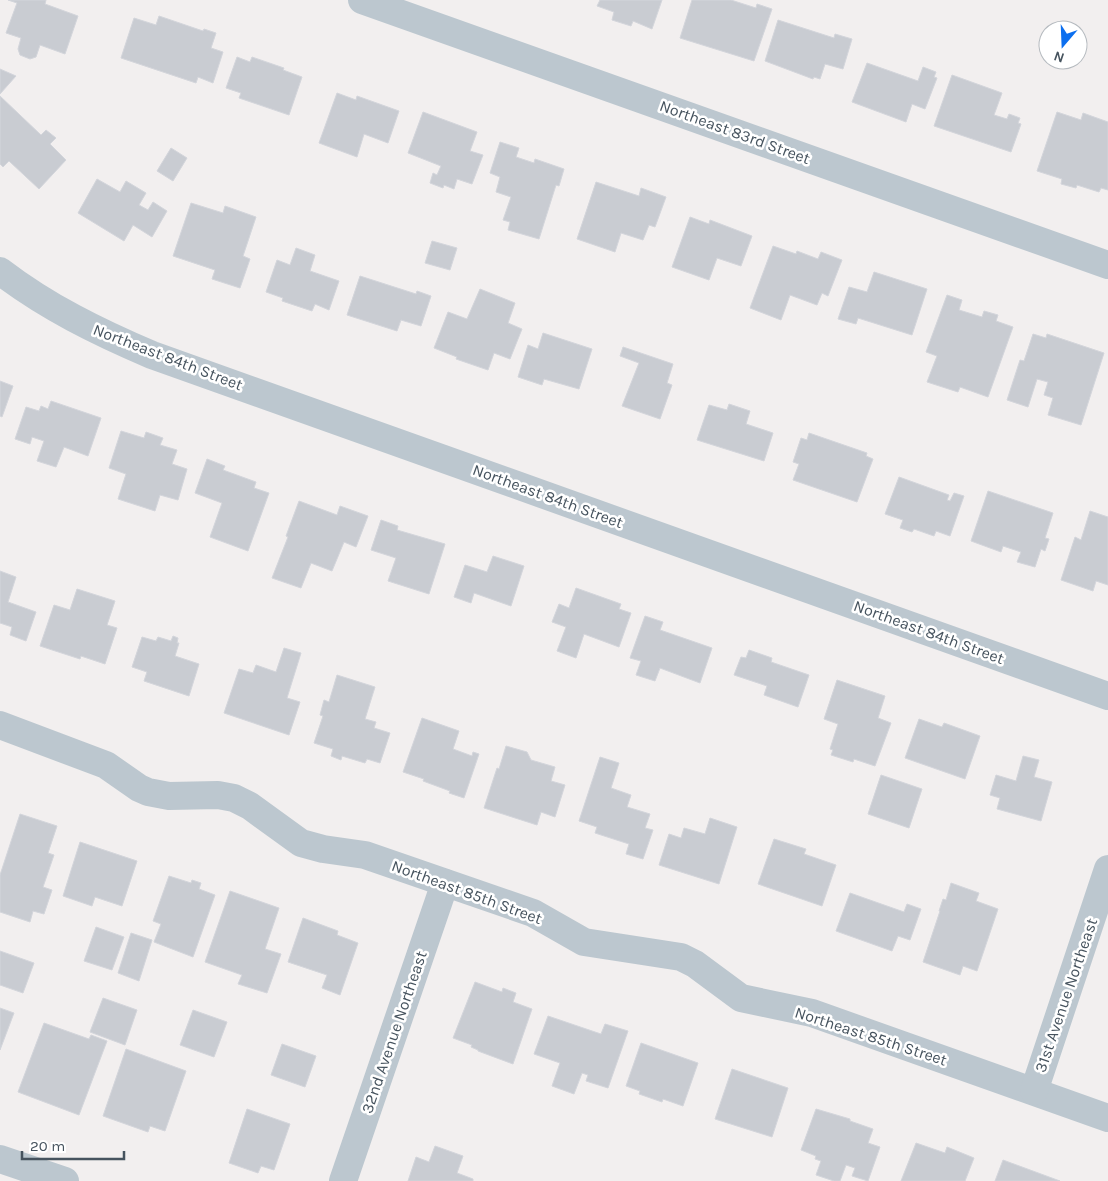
<svg xmlns="http://www.w3.org/2000/svg" width="1108" height="1181" font-family="Karla,sans-serif">
<style>
.building{fill:#c9ccd2;stroke:#d3d5db}
.lines{fill:none;stroke-linecap:round;stroke-linejoin:round}
.street{stroke:#bcc7cf;stroke-width:28}
.labels{text-anchor:middle;dominant-baseline:central;stroke-width:5;stroke-linejoin:round;paint-order:stroke}
.street-label{font-size:16px;fill:#46535e;stroke:#fff}
</style>
<rect width="100%" height="100%" fill="#f2efef"/>
<g class="building">
<path d="M8,0H46L45,4L78,16L65,54L40,45L36,57L30,59L20,55L18,49L21,38L6,33L17,3Z"/>
<path d="M600,0H662L652,29L633,21L631,26L612,20L614,12L597,6Z"/>
<path d="M692,0H731L756,8L757,4L772,9L754,61L680,38Z"/>
<path d="M159,16L203,31L204,29L216,33L211,48L223,52L213,83L198,77L196,83L121,58L134,18L156,25Z"/>
<path d="M778,20L834,38L835,34L852,39L843,69L825,64L820,79L814,77L813,79L765,61Z"/>
<path d="M237,57L250,62L252,57L284,68L283,70L302,77L289,115L239,98L241,93L226,88Z"/>
<path d="M867,63L918,81L923,67L936,72L934,77L937,78L925,109L912,104L906,122L852,102Z"/>
<path d="M0,69L16,76L0,94Z"/>
<path d="M952,75L1002,93L994,115L1007,119L1009,114L1020,118L1018,123L1021,124L1011,152L934,126Z"/>
<path d="M337,93L356,100L357,96L399,111L388,143L364,134L357,157L319,143Z"/>
<path d="M0,96L41,135L46,130L56,138L50,144L66,160L39,189L9,161L3,167L0,164Z"/>
<path d="M423,112L477,132L470,151L483,155L472,184L457,179L454,189L444,185L443,188L430,183L433,173L437,175L441,166L408,153Z"/>
<path d="M1057,112L1081,120L1083,113L1108,122V190L1101,188L1099,192L1077,185L1076,188L1061,184L1062,179L1037,171Z"/>
<path d="M500,142L519,148L516,157L534,163L535,159L564,169L559,186L556,185L539,239L508,230L510,222L503,220L511,197L496,192L500,177L490,173Z"/>
<path d="M171,148L187,158L173,181L157,171Z"/>
<path d="M97,179L120,192L126,181L146,193L139,205L148,210L153,202L167,211L152,237L133,225L124,241L78,213Z"/>
<path d="M596,182L639,196L641,188L666,197L655,227L649,225L643,240L621,233L615,252L577,239Z"/>
<path d="M191,203L223,213L225,206L256,217L243,256L250,259L240,288L212,279L215,270L173,256Z"/>
<path d="M690,217L709,224L710,220L752,236L741,266L717,258L709,280L672,267Z"/>
<path d="M432,241L457,248L450,270L425,263Z"/>
<path d="M773,246L796,254L797,251L818,259L821,252L842,260L828,296L822,293L817,305L790,295L781,320L750,308Z"/>
<path d="M296,248L315,255L310,271L339,281L329,310L315,304L312,311L282,301L283,298L266,292L277,260L290,265Z"/>
<path d="M874,272L927,289L912,335L858,318L856,324L838,319L849,287L867,292Z"/>
<path d="M360,276L416,294L417,291L431,296L421,326L401,320L397,331L347,315Z"/>
<path d="M480,289L515,303L508,323L522,329L510,359L494,353L488,370L456,359L457,357L434,348L448,312L467,319Z"/>
<path d="M947,295L962,300L959,310L982,317L984,311L998,315L996,321L1013,327L988,397L960,387L958,392L927,382L937,356L926,352Z"/>
<path d="M543,333L592,349L579,389L544,379L542,385L518,377L528,345L538,349Z"/>
<path d="M1033,334L1046,338L1047,334L1104,353L1081,425L1048,415L1053,398L1044,395L1048,382L1037,379L1028,407L1007,400L1020,360L1024,361Z"/>
<path d="M623,347L673,364L667,383L672,385L660,419L622,406L639,363L620,356Z"/>
<path d="M0,381L13,386L2,417L0,416Z"/>
<path d="M51,401L101,418L88,456L64,447L56,467L37,461L44,441L32,437L30,444L15,439L26,407L39,411L41,406L48,409Z"/>
<path d="M729,404L750,411L746,424L773,433L764,461L697,440L709,405L727,410Z"/>
<path d="M121,431L144,438L146,432L163,438L160,445L177,450L172,464L187,469L178,500L160,495L155,511L118,499L126,474L109,468Z"/>
<path d="M809,433L867,453L866,456L873,459L857,502L793,480L799,464L793,462L801,438L807,440Z"/>
<path d="M207,459L225,466L223,470L256,482L254,488L269,493L248,551L210,537L222,503L195,493Z"/>
<path d="M899,477L949,495L947,500L950,501L954,493L964,496L950,536L936,531L934,536L914,529L912,532L900,528L903,520L885,514Z"/>
<path d="M988,491L1053,513L1045,538L1049,539L1045,551L1041,549L1035,567L1017,562L1021,552L1003,546L1001,552L971,541Z"/>
<path d="M299,501L337,515L340,506L368,516L356,547L344,542L332,571L311,563L301,588L272,578L288,537L286,536Z"/>
<path d="M1090,511L1108,517V585L1096,581L1093,591L1061,580L1075,537L1081,540Z"/>
<path d="M381,520L398,526L397,530L445,544L429,594L388,581L396,558L371,550Z"/>
<path d="M493,556L524,566L511,606L474,593L471,603L454,597L465,565L487,572Z"/>
<path d="M0,571L16,577L8,602L36,612L26,641L10,635L12,627L0,623Z"/>
<path d="M576,588L621,604L619,609L631,613L619,647L584,634L576,658L557,651L566,627L552,622L559,604L569,608Z"/>
<path d="M77,589L115,601L107,625L117,628L105,664L81,656L80,659L40,646L54,605L70,610Z"/>
<path d="M645,616L663,622L660,630L712,648L700,683L660,668L655,681L636,675L641,661L630,658Z"/>
<path d="M173,636L178,638L177,643H179L175,656L199,664L189,696L144,681L147,672L132,667L142,637L156,641L158,637L171,641Z"/>
<path d="M284,648L301,653L287,698L300,702L289,735L224,713L239,669L253,673L256,665L276,672Z"/>
<path d="M749,650L772,658L771,662L809,675L798,707L764,695L767,686L734,675L741,657L746,658Z"/>
<path d="M337,675L375,687L365,719L376,722L374,728L390,733L380,763L367,759L365,763L342,756L341,760L331,756L333,749L314,743L323,716L320,715L324,700L329,702Z"/>
<path d="M837,680L885,696L878,718L891,723L875,766L854,759L853,762L831,755L833,750L830,749L838,724L824,719Z"/>
<path d="M422,718L459,731L453,749L472,756L473,752L479,754L464,798L449,793L450,791L423,781L424,779L403,772Z"/>
<path d="M919,719L942,727L944,723L980,736L965,779L905,758Z"/>
<path d="M506,746L527,752L531,760L555,767L551,781L565,785L555,817L541,812L537,825L484,808L497,768L499,769Z"/>
<path d="M1023,756L1039,760L1034,777L1052,782L1041,821L997,809L1000,798L990,795L996,775L1016,781Z"/>
<path d="M600,757L619,763L611,788L631,795L627,807L650,814L645,828L653,830L643,859L626,854L629,844L595,833L597,827L579,821Z"/>
<path d="M881,775L922,789L909,828L868,814Z"/>
<path d="M20,814L57,826L48,853L54,855L43,887L52,890L44,914L33,911L30,922L0,912V875Z"/>
<path d="M710,818L737,827L719,884L659,865L669,834L681,838L684,828L705,834Z"/>
<path d="M774,839L806,849L804,854L836,865L822,906L758,884Z"/>
<path d="M80,842L137,861L122,906L95,897L92,906L63,896Z"/>
<path d="M169,876L191,883L192,880L201,883L199,889L215,895L193,957L154,942L161,924L153,921Z"/>
<path d="M951,883L979,893L976,901L998,909L977,971L963,966L960,975L923,962L940,911H939L943,899L946,900Z"/>
<path d="M230,891L279,908L265,949L281,954L267,993L238,984L242,975L205,962Z"/>
<path d="M850,893L904,912L907,904L921,909L910,940L898,936L892,951L836,931Z"/>
<path d="M303,918L338,931L337,935L358,943L340,995L322,988L327,975L288,962Z"/>
<path d="M96,927L124,937L112,970L84,961Z"/>
<path d="M131,933L152,940L139,981L118,973Z"/>
<path d="M0,951L34,963L23,993L0,985Z"/>
<path d="M475,982L502,992L503,988L516,993L513,1002L532,1009L513,1064L478,1051V1050L471,1047L472,1045L453,1038Z"/>
<path d="M103,998L137,1010L125,1045L90,1032Z"/>
<path d="M0,1008L14,1013L0,1050Z"/>
<path d="M193,1010L227,1022L214,1057L180,1045Z"/>
<path d="M548,1016L601,1034L605,1024L628,1031L608,1088L586,1081L588,1075L582,1073L574,1094L552,1086L560,1063L534,1054Z"/>
<path d="M44,1023L89,1039L91,1035L107,1041L79,1115L18,1092Z"/>
<path d="M641,1043L698,1063L683,1106L663,1099L662,1102L639,1094L640,1091L626,1086Z"/>
<path d="M282,1044L316,1056L305,1087L271,1075Z"/>
<path d="M126,1049L186,1071L165,1131L150,1126L148,1132L103,1116Z"/>
<path d="M732,1069L788,1088L772,1137L715,1119Z"/>
<path d="M247,1109L290,1124L274,1170L261,1166L258,1173L229,1163Z"/>
<path d="M816,1109L850,1119V1121L873,1129L868,1143L880,1147L868,1181L852,1176L855,1168L846,1165L840,1181H834L816,1175L821,1161L815,1159L816,1156L801,1150Z"/>
<path d="M916,1143L945,1153L947,1147L974,1158L965,1181H901Z"/>
<path d="M435,1146L463,1156L457,1173L473,1179V1181H408L416,1157L429,1162Z"/>
<path d="M1003,1160L1060,1181H995Z"/>
</g>
<g class="lines">
<g class="street">
<path d="M362,0L1108,265"/>
<path d="M0,271C47,307 98,332 152,355L1108,696"/>
<path d="M0,725L106,765L139,788L148,792L169,796L218,795L234,798L250,806L301,843L323,849L365,855L533,913L584,942L681,957L695,964L741,998L812,1013L1108,1118"/>
<path d="M1034,1091L1108,869"/>
<path d="M0,1159L65,1181"/>
<path d="M343,1181L445,883"/>
</g>
</g>
<g class="labels">
<g class="street-label">
<text transform="translate(735 132) rotate(20)">Northeast 83rd Street</text>
<text transform="translate(168 357) rotate(21)">Northeast 84th Street</text>
<text transform="translate(548 496) rotate(20)">Northeast 84th Street</text>
<text transform="translate(929 632) rotate(20)">Northeast 84th Street</text>
<text transform="translate(467 892) rotate(20)">Northeast 85th Street</text>
<text transform="translate(1066 995) rotate(-71)">31st Avenue Northeast</text>
<text transform="translate(394 1032) rotate(-71)">32nd Avenue Northeast</text>
<text transform="translate(871 1036) rotate(18)">Northeast 85th Street</text>
</g>
</g>
<g transform="translate(1063 45) rotate(199)"><circle r="24" fill="#ffffff" stroke="#b5babf"/>
<path d="M0-4L9 19L0 12L-9 19Z" fill="#0c6fef"/>
<text y="-8" font-size="14" font-weight="bold" text-anchor="middle" fill="#46535e">N</text>
</g>
<path d="M22 1151v8h102v-8" fill="none" stroke="#46535e" stroke-width="2.5"/>
<text x="30" y="1151" font-size="15" fill="#46535e" stroke="#ffffff" stroke-width="4" paint-order="stroke">20 m</text>
</svg>
